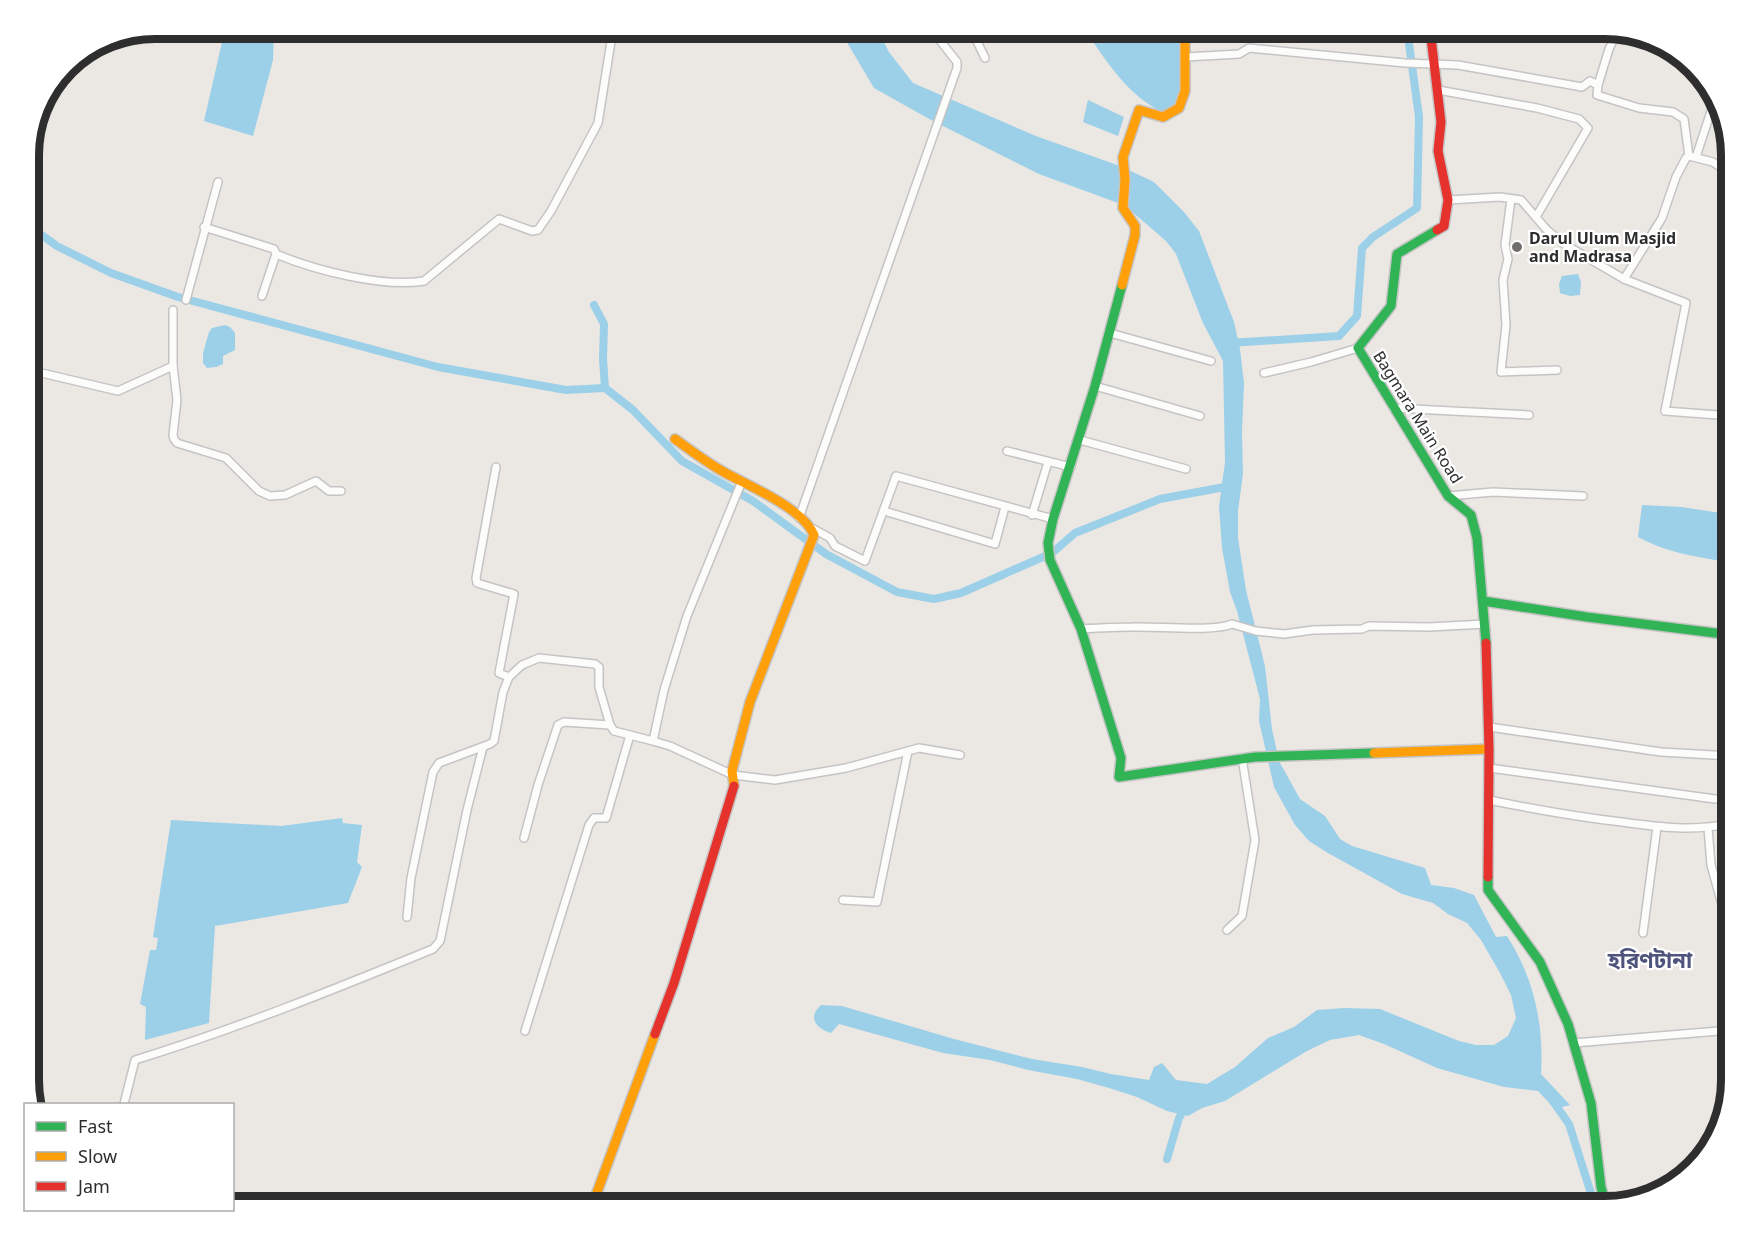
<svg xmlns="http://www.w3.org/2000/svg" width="1760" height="1235" font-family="'Noto Sans','Noto Sans Bengali',sans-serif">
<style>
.water{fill:#9ccfe8}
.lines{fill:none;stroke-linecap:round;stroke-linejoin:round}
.canal{stroke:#9ccfe8;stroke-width:8}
.street-casing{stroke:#c5c4c4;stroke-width:10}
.fast-casing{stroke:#c5c4c4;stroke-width:12}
.slow-casing{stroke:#c5c4c4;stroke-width:12}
.jam-casing{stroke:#c5c4c4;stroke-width:12}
.street{stroke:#fcfcfb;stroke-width:7}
.fast{stroke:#30b455;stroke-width:9}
.slow{stroke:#ff9f0a;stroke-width:9}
.jam{stroke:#e5322d;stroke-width:9}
.poi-dot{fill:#706f6e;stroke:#fff;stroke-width:2}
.labels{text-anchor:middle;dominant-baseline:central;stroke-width:4.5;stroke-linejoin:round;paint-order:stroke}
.poi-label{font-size:16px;font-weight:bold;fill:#2e2e2e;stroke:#fff;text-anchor:start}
.street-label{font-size:16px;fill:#2e2e2e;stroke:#fff}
.district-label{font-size:22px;font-weight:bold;fill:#4f547d;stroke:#fff}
.rim{fill:none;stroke:#2e2e2e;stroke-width:8}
</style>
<rect width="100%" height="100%" fill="#ebe8e4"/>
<g class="water">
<path d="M225,29H274L273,60L253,136L204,121Z"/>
<path d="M839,29H877L889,52L913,83L1036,136L1120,166L1154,182L1184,212L1199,231L1234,322L1240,349L1244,383L1242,431L1243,474L1238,511V538L1246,590L1265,666L1272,729L1279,761L1300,799L1325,816L1340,839L1352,846L1425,868L1431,885L1454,888L1474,895L1496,937L1507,936C1534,978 1544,1024 1541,1074L1570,1105L1555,1109L1538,1091L1504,1087L1437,1068L1384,1044L1359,1035L1330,1040L1307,1051L1225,1101L1202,1108L1188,1116L1167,1111L1137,1097L1109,1088L1077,1079L1028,1070L990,1060L943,1053L839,1024L831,1033C816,1028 807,1018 821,1005L842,1006L954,1039L1032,1059L1082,1067L1111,1074L1149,1080L1154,1067L1162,1063L1176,1080L1207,1084L1235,1067L1268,1038L1294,1027L1317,1010L1344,1008L1380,1009L1459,1041L1476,1045H1494L1508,1036L1516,1018L1511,995L1500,973L1481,940L1467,923L1448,914L1433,903L1402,894L1328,853L1309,841L1295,825L1274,787L1259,721L1260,699L1237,611L1230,592L1222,548L1219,506L1225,462L1223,361L1203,323L1176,254L1166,241L1130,210L1118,203L1039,174L931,120L874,88Z"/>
<path d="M1085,29H1183L1184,74L1177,106L1165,113C1130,99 1104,59 1085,29Z"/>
<path d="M1088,100L1124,117L1118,136L1083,122Z"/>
<path d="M1578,274L1581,282L1580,295L1570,296L1560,293L1559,284L1562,276Z"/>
<path d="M225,325L230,327L235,333V350L223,356V364L216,367L207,368L203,363V353L209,332L212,328Z"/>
<path d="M1642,505L1682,507L1727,514L1726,537L1720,561C1692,556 1663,551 1638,537Z"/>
<path d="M342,818L343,823L362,825L357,862L362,867L348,903L215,926L209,1023L145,1040L146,1007L140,1004L150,950H156L158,938L153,937L171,820L281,826Z"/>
</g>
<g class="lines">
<g class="canal">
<path d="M29,226L57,246L111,273L178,297L438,367L566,390L605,388L633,410L682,461L753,501L826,554L897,592L934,599L961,593L1052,553L1075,533L1160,499L1230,486"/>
<path d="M594,305L604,324L603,359L605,388"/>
<path d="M1229,343L1339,336L1357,316L1362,248L1373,237L1417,208L1419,117L1407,29"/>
<path d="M1552,1100L1569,1124L1595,1206"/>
<path d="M1167,1159L1179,1118L1185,1107"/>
</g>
<defs>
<g id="street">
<path d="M971,29L985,58"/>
<path d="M1186,57L1239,54L1249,48L1405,63L1458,65L1582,87L1590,81L1598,85L1597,95L1639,108L1673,112L1684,119L1689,156L1713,162L1731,175"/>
<path d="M1598,85L1609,49L1617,32"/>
<path d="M1438,90L1537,108L1579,119L1588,128L1536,217"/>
<path d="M1696,157L1716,96"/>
<path d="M1511,199L1505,245L1508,259L1503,280L1506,325L1501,372L1557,370"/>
<path d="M1448,200L1500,197L1521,200L1547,230L1564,244L1624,279L1686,303L1665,411L1731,416"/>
<path d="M204,227L274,249L276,254C314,270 383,288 424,281L499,219L532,231L538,230L551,211L598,123L613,29"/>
<path d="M1624,279L1662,218L1676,177L1686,158L1689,156"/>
<path d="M262,296L276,254"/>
<path d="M186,300L218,182"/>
<path d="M1110,333L1211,361"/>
<path d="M173,366L177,400L173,435L174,439L177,443L226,458L259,491L270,496L285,495L316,481L329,491H341"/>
<path d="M29,370L118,391L173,366V310"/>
<path d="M1264,373L1311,362L1358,348"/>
<path d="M1095,386L1200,416"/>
<path d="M1393,408L1529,415"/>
<path d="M1080,440L1186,469"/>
<path d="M1007,451L1071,467"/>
<path d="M496,467L476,578L477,583L514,594L499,673L509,677"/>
<path d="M742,481L687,616L664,690L653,741L670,746L733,775L775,780L846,768L919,748L960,755"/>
<path d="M1448,496L1493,492L1583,496"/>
<path d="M884,511L995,544L1005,507"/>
<path d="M1032,515L1048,462"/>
<path d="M799,518L957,68V62L931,29"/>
<path d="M812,528L830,538L835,546L865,561L896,476L1053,519"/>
<path d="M1081,629C1098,628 1116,627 1133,627C1156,626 1214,632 1232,624L1256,631L1284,634L1313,630L1362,629L1369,626L1429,627L1485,624"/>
<path d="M1489,727L1661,752L1731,756"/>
<path d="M1489,768L1715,799"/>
<path d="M1489,800C1533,809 1577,817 1622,822C1658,827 1696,832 1731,823"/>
<path d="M1708,828L1711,865L1726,919L1731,920"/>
<path d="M524,838L538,785L558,725L564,722L610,725"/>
<path d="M843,900L877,902L908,751"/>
<path d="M407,917L411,878L433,772L439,763L490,744L494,741L503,692L509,677L522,665L539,658L595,664L599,667V687L610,725L614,731L653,741"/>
<path d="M1227,930L1242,916L1255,840L1242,758"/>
<path d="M1643,933L1657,827"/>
<path d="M525,1031L589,825L594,818H606L630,735"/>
<path d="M1574,1043L1731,1030"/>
<path d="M124,1104L135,1060C236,1029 335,989 433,949L440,941L467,810L483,747"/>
</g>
<g id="fast">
<path d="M1437,230L1397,254L1391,306L1358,348L1448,496L1471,515L1477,538L1486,643"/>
<path d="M1122,285L1095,386L1053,519L1048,543L1050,560L1081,629L1121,758L1119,777L1255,757L1374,753"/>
<path d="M1483,601L1587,617L1731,635"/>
<path d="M1488,877V890L1540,962L1568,1024L1591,1103L1601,1187L1606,1206"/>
</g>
<g id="slow">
<path d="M1122,285L1135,235V226L1123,208L1125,180L1123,157L1139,110L1163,117L1179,108L1185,91V29"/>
<path d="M675,439C690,450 706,462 722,471C748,486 802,507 814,535L750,702L732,771L734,786"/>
<path d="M1374,753L1489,749"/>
<path d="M592,1206L655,1034"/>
</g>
<g id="jam">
<path d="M1430,29L1441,122L1438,151L1448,200L1444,226L1437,230"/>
<path d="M1486,643L1489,749L1488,877"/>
<path d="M655,1034L674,983L734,786"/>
</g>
</defs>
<use href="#street" class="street-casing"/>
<use href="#fast" class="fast-casing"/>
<use href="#slow" class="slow-casing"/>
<use href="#jam" class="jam-casing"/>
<use href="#street" class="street"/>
<use href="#fast" class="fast"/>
<use href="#slow" class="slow"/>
<use href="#jam" class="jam"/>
</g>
<circle class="poi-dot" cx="1517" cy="247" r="6"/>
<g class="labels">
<g class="poi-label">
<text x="1529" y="238">Darul Ulum Masjid<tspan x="1529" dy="18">and Madrasa</tspan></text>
</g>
<g class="street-label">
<text transform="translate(1418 417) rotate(58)">Bagmara Main Road</text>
</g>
<g class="district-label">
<text x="1650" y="959">হরিণটানা</text>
</g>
</g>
<path d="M0 0H1760V1235H0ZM155 39H1605A116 116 0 0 1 1721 155V1080A116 116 0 0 1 1605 1196H155A116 116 0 0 1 39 1080V155A116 116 0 0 1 155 39Z" fill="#fff" fill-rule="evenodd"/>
<path class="rim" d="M155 39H1605A116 116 0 0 1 1721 155V1080A116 116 0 0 1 1605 1196H155A116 116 0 0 1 39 1080V155A116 116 0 0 1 155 39Z"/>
<rect x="24" y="1103" width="210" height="108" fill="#ffffff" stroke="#ababab" stroke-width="1.5"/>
<rect x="36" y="1122" width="30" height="9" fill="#30b455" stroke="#ababab" stroke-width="1.5"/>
<text x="78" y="1133" font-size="18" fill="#2e2e2e">Fast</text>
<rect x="36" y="1152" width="30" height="9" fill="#ff9f0a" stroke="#ababab" stroke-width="1.5"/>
<text x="78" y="1163" font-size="18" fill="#2e2e2e">Slow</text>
<rect x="36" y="1182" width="30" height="9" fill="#e5322d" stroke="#ababab" stroke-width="1.5"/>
<text x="78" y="1193" font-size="18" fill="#2e2e2e">Jam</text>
</svg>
